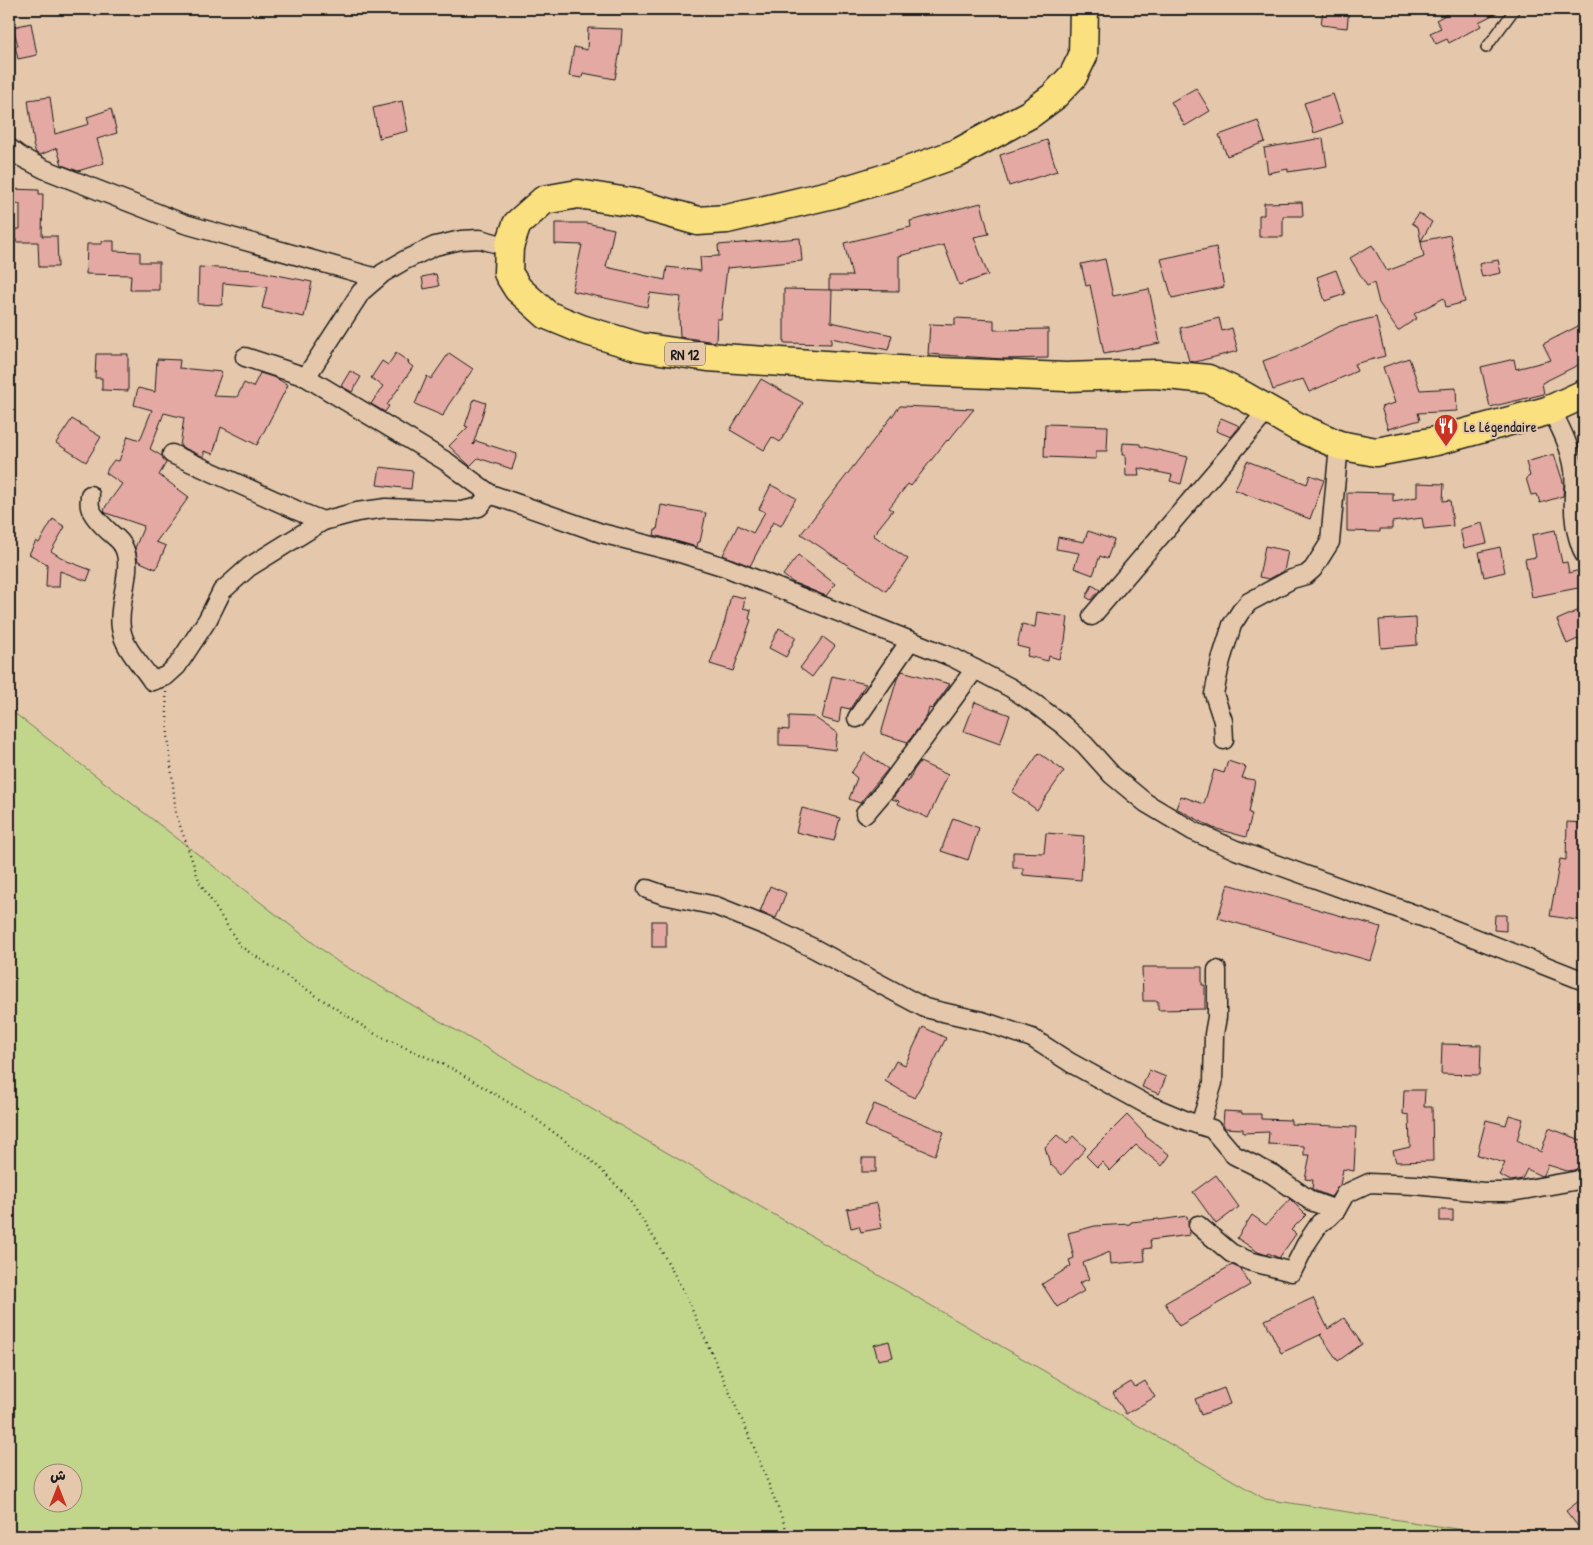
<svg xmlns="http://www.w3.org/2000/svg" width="1593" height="1545" font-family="'Patrick Hand','Playpen Sans Arabic',sans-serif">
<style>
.green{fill:#c2d68b;stroke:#6f7954;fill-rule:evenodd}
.building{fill:#e4a9a2;stroke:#1c1c1c}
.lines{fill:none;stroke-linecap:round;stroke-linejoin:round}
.service-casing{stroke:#1c1c1c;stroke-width:12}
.minor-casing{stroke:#1c1c1c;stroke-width:21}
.primary-casing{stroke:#1c1c1c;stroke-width:31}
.path{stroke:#1c1c1c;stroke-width:2.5;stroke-dasharray:1 4;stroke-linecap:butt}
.service{stroke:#e5c8ac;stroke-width:9}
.minor{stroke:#e5c8ac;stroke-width:18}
.primary{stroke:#fbe080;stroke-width:28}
.labels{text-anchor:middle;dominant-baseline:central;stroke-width:4;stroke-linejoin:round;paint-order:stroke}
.shield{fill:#e5c8ac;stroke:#585047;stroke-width:1}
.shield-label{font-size:14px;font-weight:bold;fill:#1c1c1c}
.poi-label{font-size:15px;fill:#1c1c1c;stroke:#e5c8ac;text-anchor:start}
</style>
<rect width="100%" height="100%" fill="#e5c8ac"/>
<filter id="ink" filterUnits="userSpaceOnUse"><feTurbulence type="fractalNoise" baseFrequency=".02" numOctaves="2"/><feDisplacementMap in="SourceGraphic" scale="10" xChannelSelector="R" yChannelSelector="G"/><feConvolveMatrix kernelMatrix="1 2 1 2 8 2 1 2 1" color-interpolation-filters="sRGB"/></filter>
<g filter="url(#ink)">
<path class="green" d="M9,709L338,962L1265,1499L1501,1536H9ZM42,1472H72V1502H42Z"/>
<g class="building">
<path d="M1323,9H1349L1347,28L1321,25Z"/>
<path d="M1443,9H1504L1479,22L1481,26L1449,43L1447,39L1436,44L1430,33L1441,28L1436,20L1447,14Z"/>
<path d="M31,23L37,55L18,59L15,46H18L13,27Z"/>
<path d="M588,28L622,29L621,45L615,79L583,73L582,78L569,76L574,47L587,50Z"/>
<path d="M1196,88L1210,111L1185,126L1171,102Z"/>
<path d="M1333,94L1343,123L1314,133L1304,103Z"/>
<path d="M50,97L55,134L89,124L87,117L111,109L117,133L97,139L104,163L78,171L62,165L57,148L40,155L36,153L33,145L34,144L28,100Z"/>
<path d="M402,101L408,131L379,138L373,108Z"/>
<path d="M1258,121L1265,142L1227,156L1219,135Z"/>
<path d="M1323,138L1327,166L1288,172V169L1268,173L1264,148Z"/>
<path d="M1047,140L1057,171L1009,186L1000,155Z"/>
<path d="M9,189L39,190V194H43L42,236H57L58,267H39L38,242H16V229H20V204L9,205Z"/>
<path d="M1302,202L1303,216H1283V237H1259V215H1264V203Z"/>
<path d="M981,203L989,234L974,237L988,275L959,285L944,245L899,256V291L829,290V276H852L844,243L911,227L910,221Z"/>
<path d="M1419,213L1432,222L1421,241L1450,235L1465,302L1446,307L1444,298L1414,314L1417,318L1398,331L1379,303L1374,283L1367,286L1350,258L1372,245L1387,271L1424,257L1418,227L1412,223Z"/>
<path d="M555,223H586L614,229L606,267L665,280L667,267L701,271L700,257L719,256L718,245L800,238L802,261L727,268L721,319H717L716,342L680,337L679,314L681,297L650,293L647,307L572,291L582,245L555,244Z"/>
<path d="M102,241H114V251L140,252V262H159V290H130L131,275L86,274L87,244H102Z"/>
<path d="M1216,247L1224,287L1172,298L1161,259Z"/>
<path d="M1105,259L1113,296L1149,289L1160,343L1104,354L1090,285L1086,286L1081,264Z"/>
<path d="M1498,260L1501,273L1482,277L1479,264Z"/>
<path d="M199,267L257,270V271L312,282L304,317L262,308L267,287L223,283L222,305L198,304Z"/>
<path d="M1336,270L1345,294L1325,301L1317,277Z"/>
<path d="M436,274L439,286L424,289L422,277Z"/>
<path d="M784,289L832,290L831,322L892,335L888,350L831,338V344L784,343Z"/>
<path d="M1376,317L1385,356L1354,364L1357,371L1309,392L1303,379L1273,390L1263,361L1293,350L1340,326Z"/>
<path d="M955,318L994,320V330L1048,329V358L1003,359L928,354L930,324L955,325Z"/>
<path d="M1219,318L1222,331L1232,328L1238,351L1195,362L1189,361L1180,328Z"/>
<path d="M1584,323V362L1542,383L1544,394L1490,407L1481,367L1514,359L1516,369L1551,360L1543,344Z"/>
<path d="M396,353L409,362L408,363L413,367L387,405L389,406L385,412L371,404L383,386L371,378L382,361L388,365Z"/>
<path d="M449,353L473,369L447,407L443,416L415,404L427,376L431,379Z"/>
<path d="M96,354H128V391L102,390V378H95Z"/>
<path d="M1409,358L1420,390L1456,388L1457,411L1418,413L1420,420L1388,429L1381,407L1395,403L1383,367Z"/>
<path d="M157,359L180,360L179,368L222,372L213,396L237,397L244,383L253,387L260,373L276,378L288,385L257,445L221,427L213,454L204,451V457L180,446L184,418L164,413L150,449L162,456L166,463L159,475L189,497L156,542L166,546L156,569L138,561L135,548L144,526L106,513L104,511L106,506L122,484L106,473L108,468L114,460L119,461L128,436L140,440L152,410L134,405L138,388L155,392Z"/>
<path d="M350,371L361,377L352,392L341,386Z"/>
<path d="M761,379L803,403L780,442L772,437L764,450L730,430Z"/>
<path d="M474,399L486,403L473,445L476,441L517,454L512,469L478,458L470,466L449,446L468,427L465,426Z"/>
<path d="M900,406L974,409L948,441L947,440L911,486L908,484L889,508L893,510L873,535L908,559L886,591L801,534Z"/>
<path d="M1221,418L1240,426L1231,437L1216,431Z"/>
<path d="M72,419L101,437L86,462L56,443Z"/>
<path d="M1045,424L1108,426L1107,451H1096V459L1044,457Z"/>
<path d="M1123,443L1140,444V446L1188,457L1181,484L1170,481L1172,475L1138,468L1139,476H1126L1125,455H1122Z"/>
<path d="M1554,454L1564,485L1563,496L1540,503L1537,494L1531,495L1526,478L1530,476L1526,462Z"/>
<path d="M1247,461L1307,484L1310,475L1324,480L1310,519L1235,490Z"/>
<path d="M380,467L413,471L411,489L377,485Z"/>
<path d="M1417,483L1444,484L1443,501L1450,500L1453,526L1424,529L1422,518L1392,522V529H1380V532L1347,531V492L1393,493V501L1417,497Z"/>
<path d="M771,485L796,498L781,526L773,522L750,566L723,555L738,525L753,533L765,512L759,509Z"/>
<path d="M661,505L706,513L700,542H698L697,547L654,535L655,530H657Z"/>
<path d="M53,519L65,527L51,551L67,561L91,570L87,581L60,571L59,587H46L47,564L29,554L36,541L39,543Z"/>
<path d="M1482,523L1487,543L1464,548L1460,529Z"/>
<path d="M1555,530L1562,563L1567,562L1569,573L1580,570L1583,587L1532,597L1525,559L1536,557L1532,535Z"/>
<path d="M1088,531L1114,540L1107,559L1100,556L1093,575L1074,568L1079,553L1056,549L1058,537L1084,542Z"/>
<path d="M1265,546L1288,551L1284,571L1269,579L1259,577Z"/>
<path d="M1500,547L1505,572L1484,577L1479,552Z"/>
<path d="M798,555L835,584L826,596L792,582L783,575Z"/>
<path d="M1092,585L1100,590L1091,600L1086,597Z"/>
<path d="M731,595L745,598L743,608L751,610L749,619L751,620L733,671L710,664L725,621Z"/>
<path d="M1584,608V636L1567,644L1557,620Z"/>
<path d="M1037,612L1068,617L1065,641L1059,659L1049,656L1048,661L1027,656L1029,649L1017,646L1022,624L1035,627Z"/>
<path d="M1416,618L1417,645L1381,648L1379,620Z"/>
<path d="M779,628L796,637L786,657L769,648Z"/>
<path d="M823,637L835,646L812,677L800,668Z"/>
<path d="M902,671L950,684L932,709L929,708L927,716L908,742L881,734L897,679Z"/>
<path d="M832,676L866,684L850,709L841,707L839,723L822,718Z"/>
<path d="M975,702L1010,715L1000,744L964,731Z"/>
<path d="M789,716L814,717L837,733L835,750L807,746L779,745V729L789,730Z"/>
<path d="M865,753L888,769L860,803L849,799L857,778L851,773Z"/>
<path d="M1039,753L1064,771L1037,810L1012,792Z"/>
<path d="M1228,761L1246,767L1242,778L1255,780L1249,813L1252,814L1246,837L1213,828L1176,808L1181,796L1204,804L1214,770L1224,773Z"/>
<path d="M920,762L948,775L928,818L898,804L899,801L892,799L906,781L908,782L914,770Z"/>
<path d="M802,808L840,818L834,841L796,832Z"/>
<path d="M953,818L979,828L968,860L941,851Z"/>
<path d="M1567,822L1584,823V921L1550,916L1560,859L1566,860Z"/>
<path d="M1046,833L1084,836L1081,880L1023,875V868H1013V852L1044,853Z"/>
<path d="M1228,884L1381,927L1371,961L1218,918Z"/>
<path d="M770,886L786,893L776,918L760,912Z"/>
<path d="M1495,915H1506V931L1494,930Z"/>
<rect x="652" y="921" width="14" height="26"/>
<path d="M1142,967H1202V985H1205V1009L1158,1010V1001H1143Z"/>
<path d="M923,1027L946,1038L932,1066L914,1098L885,1081L896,1061L905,1065Z"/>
<path d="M1442,1044L1481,1045L1480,1075L1441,1074Z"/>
<path d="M1149,1070L1166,1077L1159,1094L1142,1087Z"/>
<path d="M1404,1090H1425L1424,1107H1432L1433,1161L1396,1162L1393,1151L1410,1147L1409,1115L1403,1114Z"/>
<path d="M874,1104L944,1132L935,1155L865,1126Z"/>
<path d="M1224,1111L1242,1112V1114H1261V1119L1291,1120V1124L1356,1127L1354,1171L1343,1169L1340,1185L1331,1197L1316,1191L1312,1189L1313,1180L1305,1179L1310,1155H1304V1146L1268,1144L1269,1132L1243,1133V1129L1225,1128L1223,1125Z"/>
<path d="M1127,1115L1146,1135L1145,1136L1170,1155L1162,1166L1136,1145L1110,1171L1102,1162L1097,1167L1086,1156Z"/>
<path d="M1509,1115L1523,1119L1517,1140L1541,1152L1549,1128L1584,1141L1583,1166L1574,1170L1567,1171L1548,1165L1544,1175L1541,1176L1527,1169L1522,1179L1511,1181L1499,1175L1505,1163L1477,1155L1486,1120L1506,1125Z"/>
<path d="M1057,1135L1067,1144L1073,1136L1086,1148L1062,1175L1050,1164L1045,1147Z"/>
<rect x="862" y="1158" width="14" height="14"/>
<path d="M1216,1175L1239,1207L1216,1224L1193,1192Z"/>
<path d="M1290,1199L1306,1215L1291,1230L1296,1234L1279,1258L1268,1253L1267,1255L1258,1252L1237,1238L1252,1215L1266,1225L1272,1218Z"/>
<path d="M877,1203L882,1228L861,1232L859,1226L851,1228L847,1209Z"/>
<rect x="1440" y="1210" width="13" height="11"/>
<path d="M1187,1216L1190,1235L1150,1240L1151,1248L1144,1249L1145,1261L1111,1264L1110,1252L1083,1263L1089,1279L1079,1283L1084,1291L1057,1307L1042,1284L1071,1266L1069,1260L1074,1258L1068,1233L1095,1226L1130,1224L1131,1222L1159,1219V1220Z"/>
<path d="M1232,1265L1241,1269L1250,1285L1179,1326L1165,1303Z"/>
<path d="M1313,1298L1328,1329L1344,1318L1362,1344L1338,1361L1320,1335L1322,1334L1281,1353L1265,1320Z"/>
<path d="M889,1341L893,1357L878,1360L874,1345Z"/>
<path d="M1145,1381L1155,1397L1126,1414L1113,1393L1131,1382L1135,1387Z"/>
<path d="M1224,1388L1230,1404L1201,1415L1195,1399Z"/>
<path d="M1584,1497V1534L1566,1511Z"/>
</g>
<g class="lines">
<defs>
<path id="service" d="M1486,48L1515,9"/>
<g id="minor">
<path d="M9,148L21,157L44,169L185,224L377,278"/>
<path d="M245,357L306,377L447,462L490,494L601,533L680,553L725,567L954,658L1011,688L1035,704L1063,725L1085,745L1112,775L1146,803L1193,831L1236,850L1422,917L1584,981"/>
<path d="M306,377L361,292L383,273L405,260L435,246L461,240L480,239L509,247"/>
<path d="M1551,409C1561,429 1571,448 1574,470C1575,478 1574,486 1574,494C1573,516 1575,533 1584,554"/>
<path d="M172,454L305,514L323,521L357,512L386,508L462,511L479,507L490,494"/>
<path d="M90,495C90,499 89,503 90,507C92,516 107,530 114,536C118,539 122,543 124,548C134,569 117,604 121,628C124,649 141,664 152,681L166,676L177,666L208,619L222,591L249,567L323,521"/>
<path d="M1092,616L1268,410"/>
<path d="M857,718L910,641"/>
<path d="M1224,740L1223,721L1214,694L1221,660L1232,625L1241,611L1249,602L1292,579L1306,575L1313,569L1330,542L1339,445"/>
<path d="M865,814L888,787L975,669"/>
<path d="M647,889L664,895L716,906L771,928L813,948L925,1008L982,1021L1032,1038L1071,1063L1144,1103L1187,1121L1212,1129L1234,1155L1272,1174L1311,1201L1336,1210"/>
<path d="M1200,1125L1213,1083L1214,1034L1217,1017V970"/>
<path d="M1198,1225L1231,1253L1249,1261L1292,1272L1306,1244L1320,1223L1329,1217L1336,1210L1345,1194L1369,1183L1415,1185L1483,1192H1511L1579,1180L1584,1176"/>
</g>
<path id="primary" d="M1084,9L1083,56L1073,76L1053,97L1030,114L958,153L896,175L833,194L727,219L698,221L634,203L578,194L544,200L517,224L509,247L508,273L518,289L547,315L581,329L640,347L708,357L914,371L1066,377L1156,374L1208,379L1242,395L1298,427L1339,445L1376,452L1436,441L1547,411L1584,394"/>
</defs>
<use href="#service" class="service-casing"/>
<use href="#minor" class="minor-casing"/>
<use href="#primary" class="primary-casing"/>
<path class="path" d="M166,692L168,736L176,814L200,883L240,946L375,1034L453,1069L533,1117L591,1160L626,1195L656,1241L683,1290L752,1442L789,1536"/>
<use href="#service" class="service"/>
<use href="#minor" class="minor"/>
<use href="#primary" class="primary"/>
</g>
</g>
<defs>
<symbol id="restaurant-pin" viewBox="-11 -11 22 30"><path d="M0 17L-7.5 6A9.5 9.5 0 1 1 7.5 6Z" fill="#c8321e" stroke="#e5c8ac"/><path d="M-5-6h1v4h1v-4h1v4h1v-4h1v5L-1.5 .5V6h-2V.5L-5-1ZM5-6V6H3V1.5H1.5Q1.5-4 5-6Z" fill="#fff"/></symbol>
</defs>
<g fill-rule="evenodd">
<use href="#restaurant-pin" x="1432" y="412" width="28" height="38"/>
</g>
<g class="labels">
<rect class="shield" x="665" y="342.5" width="40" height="23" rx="4"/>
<g class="shield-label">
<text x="685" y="354">RN 12</text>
</g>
<g class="poi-label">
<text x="1464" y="426">Le Légendaire</text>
</g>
</g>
<rect width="1593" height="1545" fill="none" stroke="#e5c8ac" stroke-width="30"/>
<rect x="15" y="15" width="1563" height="1515" fill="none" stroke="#1c1c1c" stroke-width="2" filter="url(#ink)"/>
<g transform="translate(58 1488)"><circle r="24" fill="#e5c8ac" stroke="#958372"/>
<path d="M0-4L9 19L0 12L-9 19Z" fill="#c8321e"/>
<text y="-8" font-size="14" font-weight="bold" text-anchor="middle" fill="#1c1c1c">ش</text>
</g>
</svg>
